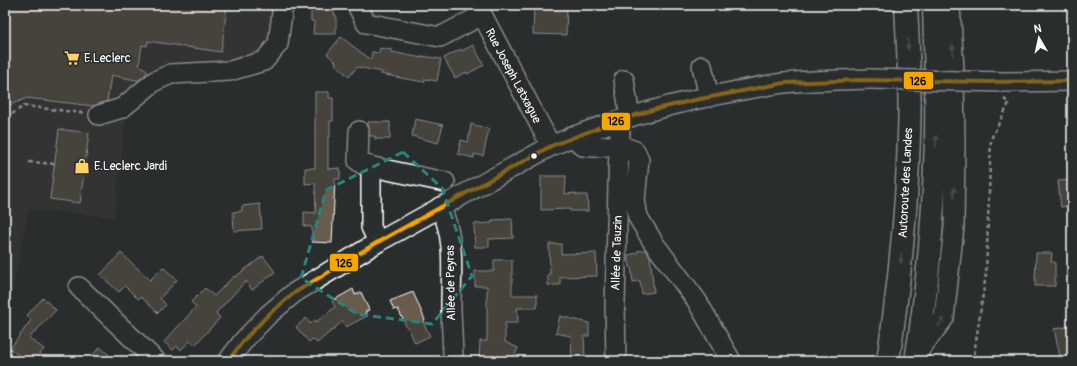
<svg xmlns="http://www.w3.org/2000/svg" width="1077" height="366" font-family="Pangolin,sans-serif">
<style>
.built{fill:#3d3b38}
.building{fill:#685b4f;stroke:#fff}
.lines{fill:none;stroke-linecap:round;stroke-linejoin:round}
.minor-casing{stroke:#fff;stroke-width:22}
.highway-casing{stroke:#fff;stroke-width:25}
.path{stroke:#fff;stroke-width:2.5;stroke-dasharray:4 3;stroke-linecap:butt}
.minor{stroke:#2a2d2e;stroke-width:19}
.highway{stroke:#2a2d2e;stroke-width:22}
.minor-bridge-casing{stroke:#fff;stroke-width:22;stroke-linecap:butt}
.minor-bridge{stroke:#2a2d2e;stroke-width:19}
.bus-1-casing{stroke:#2a2d2e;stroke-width:7}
.bus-1{stroke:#f7a600;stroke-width:4}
.oneway{fill:#6a6c6d}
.marked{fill:none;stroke:#27847c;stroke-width:3;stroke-dasharray:8 5;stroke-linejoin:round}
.bus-dot{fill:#fff;stroke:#2a2d2e;stroke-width:1.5}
.labels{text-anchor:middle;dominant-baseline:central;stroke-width:3;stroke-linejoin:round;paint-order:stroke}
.poi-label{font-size:12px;fill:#fff;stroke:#2a2d2e;text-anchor:start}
.street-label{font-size:12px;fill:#fff;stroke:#2a2d2e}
.line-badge{stroke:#2a2d2e;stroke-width:1.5}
.pale-badge-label{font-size:11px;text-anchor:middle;font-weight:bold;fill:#111}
</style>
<rect width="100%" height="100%" fill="#2a2d2e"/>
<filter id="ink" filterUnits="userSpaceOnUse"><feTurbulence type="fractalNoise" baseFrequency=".025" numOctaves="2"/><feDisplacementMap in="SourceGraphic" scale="8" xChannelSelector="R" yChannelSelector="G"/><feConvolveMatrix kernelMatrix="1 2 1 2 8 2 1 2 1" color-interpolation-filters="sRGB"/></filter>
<g filter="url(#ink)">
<path class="built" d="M5,5H292L290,31L284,52L159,85L126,117L114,217L29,209L5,329Z"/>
<g class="building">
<path d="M5,5H227L221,52L148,41L147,46L142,45L139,65L147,70L146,74L139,80H136L111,75L107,101L93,106L27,98L5,107Z"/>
<path d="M311,5H334V15H336V34H313L314,21H311Z"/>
<path d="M534,5H567L566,35L533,34Z"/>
<path d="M341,37L371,60L372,52L379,53L380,48L392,50V52L422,58V56L441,59L437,81L425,79L424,82L406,79L381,74L382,72L357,67L349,77L335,64L336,62L327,54Z"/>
<path d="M473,45L484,65L467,74L466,72L455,78L444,58L461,49L462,51Z"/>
<path d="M315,92H329V98H333V121H330V137L328,136V169L340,168V179H335L332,243L312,242V227L304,226V212L316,213L315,183L305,184V168H315Z"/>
<path d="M415,119L443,125L438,143L412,136Z"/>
<path d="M368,122H390V139H375V136H370Z"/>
<path d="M471,124L489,129L483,156L474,154V158L458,154L461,140L468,142Z"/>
<path d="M59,129L89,133L80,203L50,199Z"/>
<path d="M541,176H566L565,194L576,193V195H587L588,211H570V209L541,210Z"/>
<path d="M1072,180V206L1061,207L1058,181Z"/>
<path d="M260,204L262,229L234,231L233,212L242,211V206Z"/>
<path d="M512,219L513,238L489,239V247H475L474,224L492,223V220Z"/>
<path d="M549,244H561V254L596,253L597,276L560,277V285H548V274H550Z"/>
<path d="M645,250L650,256L654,292L642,294L640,281L633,282L631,267H630L628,255L637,253V251Z"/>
<path d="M121,253L150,280L163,267L177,280L160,298L166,305L158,313L141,297L138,299L125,286L119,292L100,275Z"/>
<path d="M1036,253H1052L1051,262H1055V286H1035Z"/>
<path d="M263,256L275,272L252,290L246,281L216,313L220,318L195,345L190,341L181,350L177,346L173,350L164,342L196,307L191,302L205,288L214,296L234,276L235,277Z"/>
<path d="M494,260H512V295H537V308H517L518,323H505V342L518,348L512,361H504L491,355L490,361H479L480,341H487V286H475V271H494Z"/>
<path d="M353,289L355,295L361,292L369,310L365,312L367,316L346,327L343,321L317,343L312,339L309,342L296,327L306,318L310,324L315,320L316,322L335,307L332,301Z"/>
<path d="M413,292L425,320L423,322L430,336L415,343L408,327L407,328L398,309L394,310L390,301Z"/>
<path d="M43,298L56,310L29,338L44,349L35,361H27L10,349L31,320L27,315Z"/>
<path d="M560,316L589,323V336H584L585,361H572L571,336L556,333Z"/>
<path d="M1072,326V361H1061L1054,329Z"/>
<path d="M100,347L116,361H87Z"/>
</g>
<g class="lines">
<defs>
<g id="minor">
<path d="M357,5L366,23L440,37L482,15"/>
<path d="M477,5L551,146"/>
<path d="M702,66L709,97"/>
<path d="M624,80L630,117"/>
<path d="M1005,82L1072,81"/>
<path d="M99,115L122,108L155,81L171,74L230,71L264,61L278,44L283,5"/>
<path d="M359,131L358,161L362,164L373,167"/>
<path d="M572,136L583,146L594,147L619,145L620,134"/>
<path d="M440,207C456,237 451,272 451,305C451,324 453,342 453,361"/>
<path d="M378,242L371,227V175L373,167L445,182"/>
<path d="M79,287L156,361"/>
<path d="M917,353L944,318L954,227L955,144L954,69L950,5"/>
<path d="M228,361L244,340L268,315L294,293L378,242L551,146C603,123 659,107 716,95C738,91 761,86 784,83C812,80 841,80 869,79"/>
<path d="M616,361L615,305L619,145L635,151L639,160L635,200L638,217L653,242L697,301L731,361"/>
</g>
<g id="highway">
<path d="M888,361C899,286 907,211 909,135C911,92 908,48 906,5"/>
<path d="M916,361C928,287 934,213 936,138C937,94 935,49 934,5"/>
</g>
</defs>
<use href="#minor" class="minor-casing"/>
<use href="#highway" class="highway-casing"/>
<g class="path">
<path d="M5,113L12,114L24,106L83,113"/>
<path d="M29,162L55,164"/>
<path d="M973,361L986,274L991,139L1009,103L1003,98"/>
</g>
<use href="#minor" class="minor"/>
<use href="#highway" class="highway"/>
<defs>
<path id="minor-bridge" d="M869,79L1005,82"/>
</defs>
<use href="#minor-bridge" class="minor-bridge-casing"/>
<use href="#minor-bridge" class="minor-bridge"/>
<defs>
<path id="bus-1" d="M228,361L244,340L268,315L294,293L378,242L551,146L611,123L652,110L695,100L784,83L862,80L989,82L1072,81"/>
</defs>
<use href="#bus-1" class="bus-1-casing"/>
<use href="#bus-1" class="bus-1"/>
</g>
<defs><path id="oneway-solid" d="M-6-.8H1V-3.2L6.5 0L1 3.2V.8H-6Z"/></defs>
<g class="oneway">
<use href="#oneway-solid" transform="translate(908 44) rotate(87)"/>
<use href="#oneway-solid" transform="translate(953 50) rotate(-93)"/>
<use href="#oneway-solid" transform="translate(936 141) rotate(-88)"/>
<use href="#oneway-solid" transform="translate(954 193) rotate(-89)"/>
<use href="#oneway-solid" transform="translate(901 258) rotate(96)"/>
<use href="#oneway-solid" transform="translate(941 322) rotate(-56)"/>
</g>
</g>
<path d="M0 0H1077V366H0ZM403,152L442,188L472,276L432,324L357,314L301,278L326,190Z" fill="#2a2d2e" fill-opacity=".55" fill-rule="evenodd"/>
<path class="marked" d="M403,152L442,188L472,276L432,324L357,314L301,278L326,190Z"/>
<defs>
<symbol id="supermarket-bare" viewBox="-9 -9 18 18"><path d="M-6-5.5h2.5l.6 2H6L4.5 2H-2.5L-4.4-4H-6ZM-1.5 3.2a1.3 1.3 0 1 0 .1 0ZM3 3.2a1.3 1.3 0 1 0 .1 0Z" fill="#ffd166" stroke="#2a2d2e" stroke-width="2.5" paint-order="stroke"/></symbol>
<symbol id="shop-bare" viewBox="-9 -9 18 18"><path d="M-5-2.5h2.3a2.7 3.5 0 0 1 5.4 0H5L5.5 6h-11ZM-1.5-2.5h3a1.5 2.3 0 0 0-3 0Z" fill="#ffd166" stroke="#2a2d2e" stroke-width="2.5" paint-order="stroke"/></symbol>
</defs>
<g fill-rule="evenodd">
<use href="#supermarket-bare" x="61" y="47" width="22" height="22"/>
<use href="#shop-bare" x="71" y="155" width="22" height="22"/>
</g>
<circle class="bus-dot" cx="534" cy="156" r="3.5"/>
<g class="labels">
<g class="poi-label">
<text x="84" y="58">E.Leclerc</text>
<text x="94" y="166">E.Leclerc Jardi</text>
</g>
<g class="street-label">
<text transform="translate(513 76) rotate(62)">Rue Joseph Latxague</text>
<text transform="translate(906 183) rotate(-87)">Autoroute des Landes</text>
<text transform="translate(617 253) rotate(-88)">Allée de Tauzin</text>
<text transform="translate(451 283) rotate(-91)">Allée de Peyras</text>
</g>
</g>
<g class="line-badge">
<rect x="903" y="71" width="31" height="19" rx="4" fill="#f7a600"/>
<rect x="601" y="112" width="30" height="19" rx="4" fill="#f7a600"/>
<rect x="329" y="253" width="30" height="19" rx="4" fill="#f7a600"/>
</g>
<g class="pale-badge-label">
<text x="918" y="85">126</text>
<text x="616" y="125">126</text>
<text x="344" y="267">126</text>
</g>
<rect width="1077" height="366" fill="none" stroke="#2a2d2e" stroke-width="20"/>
<rect x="10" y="10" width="1057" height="346" fill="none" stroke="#fff" stroke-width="1.5" filter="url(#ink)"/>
<g transform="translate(1039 38) rotate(351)" stroke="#2a2d2e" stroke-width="3" paint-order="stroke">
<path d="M0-3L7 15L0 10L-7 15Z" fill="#ffffff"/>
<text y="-6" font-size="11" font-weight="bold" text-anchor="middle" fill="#ffffff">N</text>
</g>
</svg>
